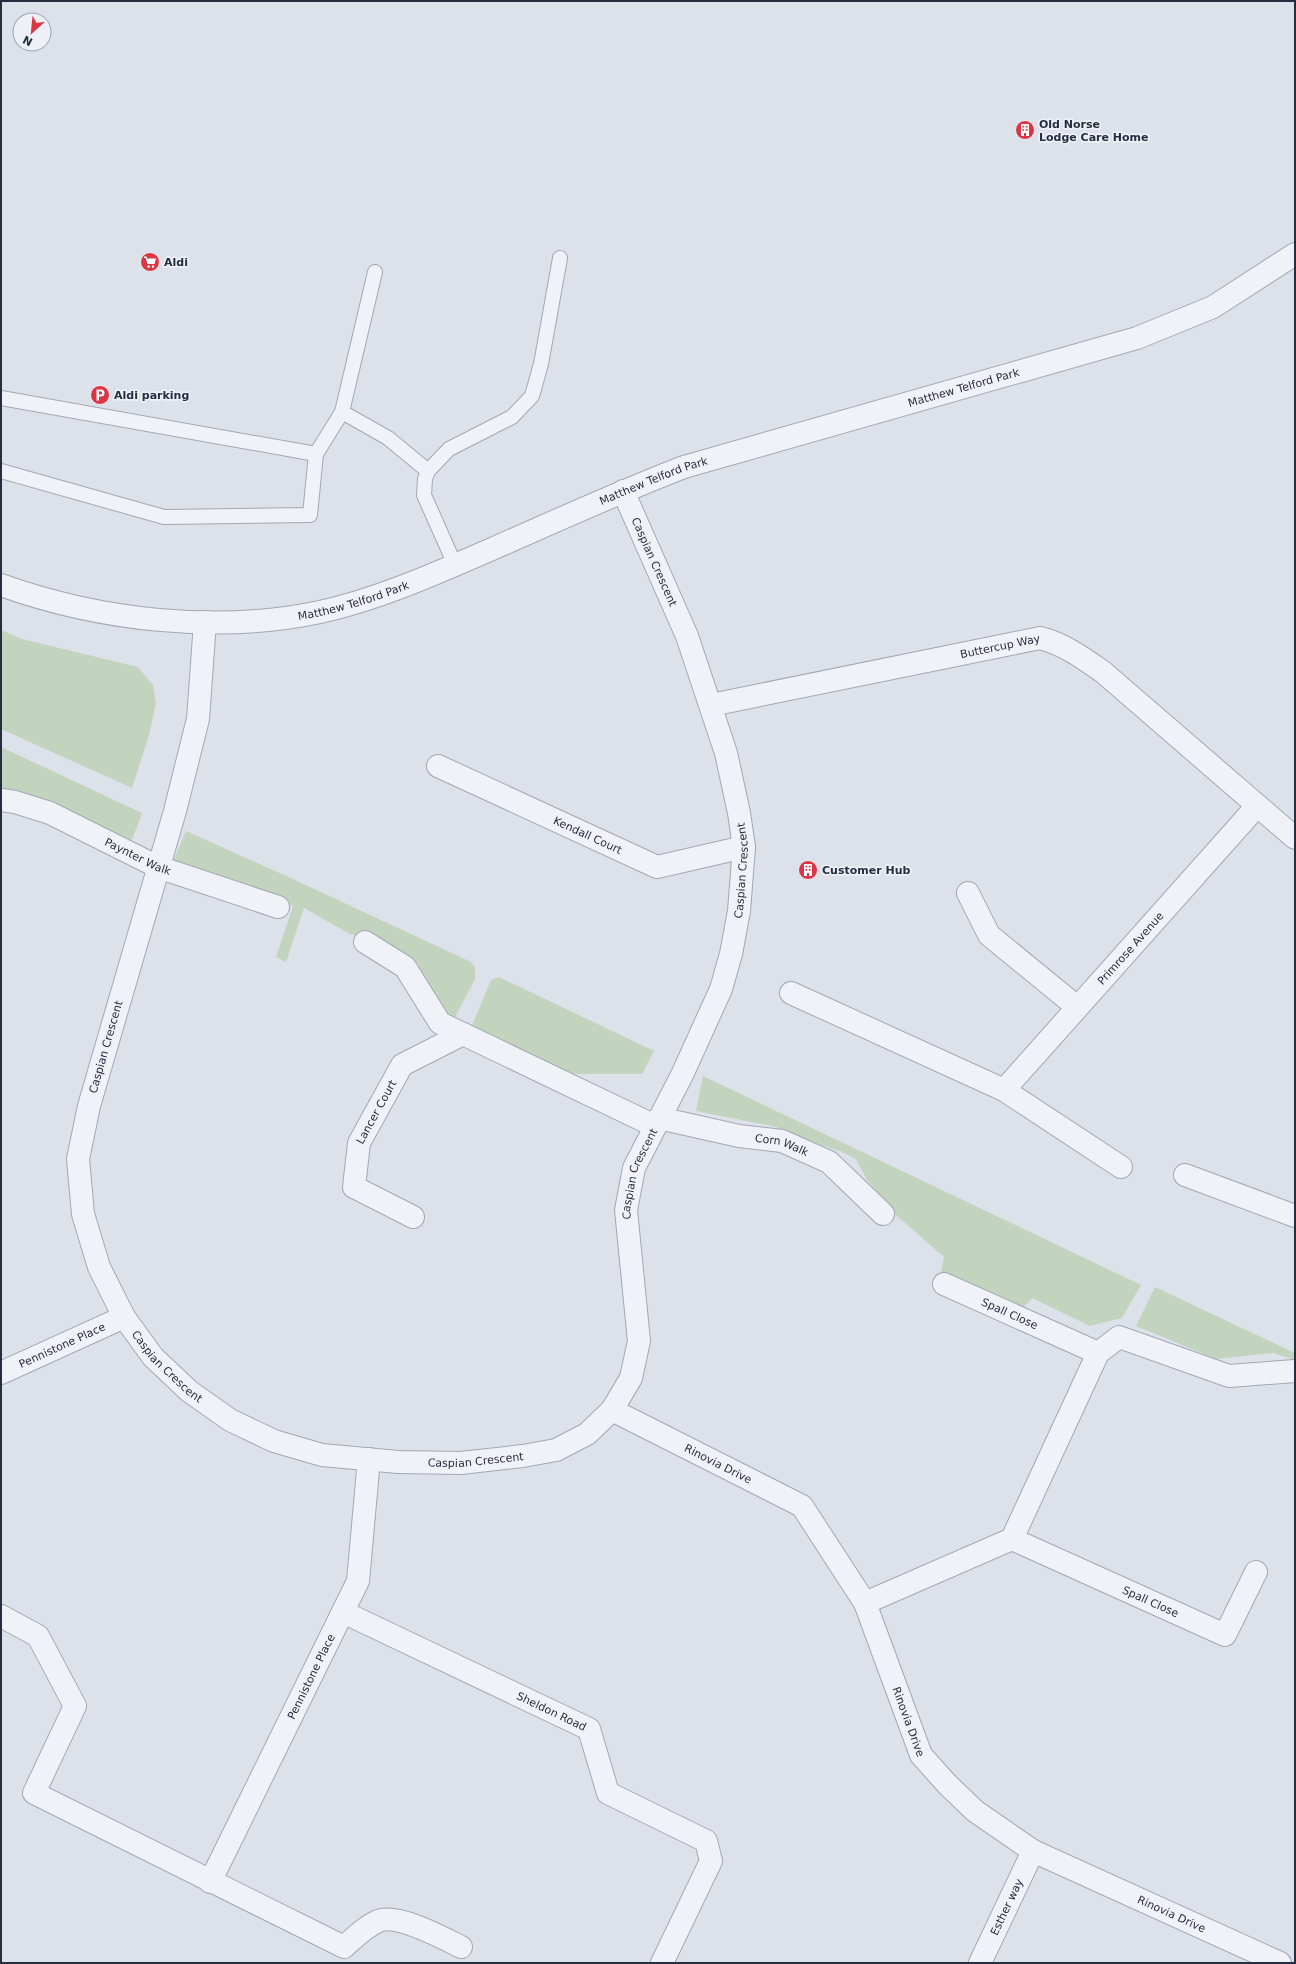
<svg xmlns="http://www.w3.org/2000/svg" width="1296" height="1964" font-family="'DejaVu Sans',sans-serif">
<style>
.green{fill:#c2d4be}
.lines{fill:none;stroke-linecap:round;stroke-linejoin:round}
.service-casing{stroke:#a2a8b3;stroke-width:16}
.minor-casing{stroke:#a2a8b3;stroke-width:24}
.service{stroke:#f1f2f7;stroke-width:14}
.minor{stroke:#f1f2f7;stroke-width:22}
.labels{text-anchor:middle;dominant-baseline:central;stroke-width:3.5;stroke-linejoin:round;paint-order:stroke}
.poi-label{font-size:11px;font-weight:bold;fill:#252e41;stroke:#edf0f6;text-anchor:start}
.street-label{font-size:11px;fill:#252e41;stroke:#edf0f6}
</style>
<rect width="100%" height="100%" fill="#dde1e9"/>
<g class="green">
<path d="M1,630L22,639L138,667L153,685L156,703L149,735L132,788L1,729Z"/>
<path d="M1,747L142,813L132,840L23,796L1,792Z"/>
<path d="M186,831L295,880L471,962L475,968V979L453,1021L445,1018L417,963L393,947L350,934L304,908L286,962L276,957L293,906L225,877L172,864Z"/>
<path d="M499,977L654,1051L642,1074H569L470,1030L491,980Z"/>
<path d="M703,1076L1141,1285L1122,1318L1090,1326L1032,1298L1023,1308L941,1273L944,1257L897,1216L867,1180L856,1159L842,1152L781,1131L777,1127L696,1111Z"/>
<path d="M1155,1287L1295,1353V1360L1273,1353L1216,1359L1136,1326Z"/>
</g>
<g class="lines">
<defs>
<g id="service">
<path d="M1,398L316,454"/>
<path d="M342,412L375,272"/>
<path d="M1,471L164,517L310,515L316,454L342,412L388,438L428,471"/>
<path d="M455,565L424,495L425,479L428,471L449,449L512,417L532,396L541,364L560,258"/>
</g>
<g id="minor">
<path id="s1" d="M1,585C99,620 217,634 320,612C379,599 437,573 492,549C556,521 619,492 684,467L1137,338L1213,307L1295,254"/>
<path id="s2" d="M205,622L198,719L175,811L89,1106L78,1159L83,1214L99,1267L124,1317L153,1357L189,1391L230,1420L274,1441L322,1455L398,1462L461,1463L523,1456L556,1450L587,1434L612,1410L631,1378L639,1341L626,1210L634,1168L682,1075L721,989L731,954L739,911L744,847L739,813L726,753L687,636L623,491"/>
<path id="s3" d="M711,705L1040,638C1064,644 1083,658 1103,672L1295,838"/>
<path id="s4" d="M438,766L657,867L744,847"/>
<path id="s5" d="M1,800L15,802L50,813L158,867L278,907"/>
<path d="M968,893L989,935L1077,1007"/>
<path d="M365,942L405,967L440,1023L655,1126"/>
<path d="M791,993L1004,1090L1121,1167"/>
<path id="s6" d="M1004,1090L1257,806"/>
<path id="s7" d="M659,1118L739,1136L782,1141L829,1162L883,1214"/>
<path d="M1185,1175L1295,1216"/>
<path id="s8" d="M413,1217L354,1187L359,1143L402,1065L463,1034"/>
<path id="s9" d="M944,1284L1098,1353"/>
<path id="s10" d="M1,1373L124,1317"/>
<path id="s11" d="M612,1410L802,1506L865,1603L921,1755L947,1784L975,1811L1033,1851L1280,1963"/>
<path id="s12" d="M1012,1539L1225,1635L1256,1572"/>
<path d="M865,1603L1012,1539L1098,1353L1119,1337L1229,1376L1295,1371"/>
<path id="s13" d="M343,1612L589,1729L608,1793L706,1841L711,1861L662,1963"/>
<path d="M1,1616L38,1636L75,1706L34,1793L344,1947C355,1937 365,1927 378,1921C397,1913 443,1938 461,1947"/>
<path id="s14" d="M210,1882L358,1581L369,1459"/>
<path id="s15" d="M980,1963L1033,1851"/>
</g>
</defs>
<use href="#service" class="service-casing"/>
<use href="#minor" class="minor-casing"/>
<use href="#service" class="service"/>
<use href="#minor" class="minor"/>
</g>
<defs>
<symbol id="building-disc" viewBox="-11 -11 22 22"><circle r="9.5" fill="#dc3543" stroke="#edf0f6"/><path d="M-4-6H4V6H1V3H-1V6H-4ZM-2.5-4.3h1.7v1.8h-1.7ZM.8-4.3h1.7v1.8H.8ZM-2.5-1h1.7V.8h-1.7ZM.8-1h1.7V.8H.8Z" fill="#fff"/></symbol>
<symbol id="supermarket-disc" viewBox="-11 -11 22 22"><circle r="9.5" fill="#dc3543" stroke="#edf0f6"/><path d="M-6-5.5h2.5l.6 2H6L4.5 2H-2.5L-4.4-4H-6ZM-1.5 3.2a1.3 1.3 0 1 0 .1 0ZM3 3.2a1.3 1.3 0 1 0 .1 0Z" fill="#fff"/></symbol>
<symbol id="parking-disc" viewBox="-11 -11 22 22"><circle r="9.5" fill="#dc3543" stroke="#edf0f6"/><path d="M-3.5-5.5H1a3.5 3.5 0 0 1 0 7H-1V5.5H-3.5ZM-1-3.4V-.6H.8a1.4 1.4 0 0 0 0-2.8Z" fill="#fff"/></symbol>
</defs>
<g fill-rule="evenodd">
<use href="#building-disc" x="1014" y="119" width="22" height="22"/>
<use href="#supermarket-disc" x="139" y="251" width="22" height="22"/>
<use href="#parking-disc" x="89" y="384" width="22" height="22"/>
<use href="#building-disc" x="797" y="859" width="22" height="22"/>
</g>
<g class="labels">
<g class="poi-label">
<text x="1039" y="124">Old Norse<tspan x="1039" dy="13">Lodge Care Home</tspan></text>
<text x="164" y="262">Aldi</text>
<text x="114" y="395">Aldi parking</text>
<text x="822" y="870">Customer Hub</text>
</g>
<g class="street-label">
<text stroke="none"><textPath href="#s1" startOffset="1007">Matthew Telford Park</textPath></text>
<text stroke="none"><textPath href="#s1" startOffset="683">Matthew Telford Park</textPath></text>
<text transform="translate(654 562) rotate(66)">Caspian Crescent</text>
<text stroke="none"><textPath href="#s1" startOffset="359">Matthew Telford Park</textPath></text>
<text stroke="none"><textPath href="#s3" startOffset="295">Buttercup Way</textPath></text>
<text stroke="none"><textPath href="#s4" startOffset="165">Kendall Court</textPath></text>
<text stroke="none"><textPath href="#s5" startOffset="149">Paynter Walk</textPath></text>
<text stroke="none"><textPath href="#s2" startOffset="1842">Caspian Crescent</textPath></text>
<text stroke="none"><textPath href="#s6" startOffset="190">Primrose Avenue</textPath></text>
<text transform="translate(106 1047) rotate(-74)">Caspian Crescent</text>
<text stroke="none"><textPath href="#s8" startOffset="146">Lancer Court</textPath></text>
<text stroke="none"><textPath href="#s7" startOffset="126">Corn Walk</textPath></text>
<text stroke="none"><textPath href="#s2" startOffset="1518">Caspian Crescent</textPath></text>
<text stroke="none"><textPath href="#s9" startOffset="72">Spall Close</textPath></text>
<text stroke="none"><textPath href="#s10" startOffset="67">Pennistone Place</textPath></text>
<text stroke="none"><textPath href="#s2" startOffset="786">Caspian Crescent</textPath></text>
<text stroke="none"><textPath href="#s2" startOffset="1122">Caspian Crescent</textPath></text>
<text stroke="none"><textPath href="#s11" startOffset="119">Rinovia Drive</textPath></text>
<text stroke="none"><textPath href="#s12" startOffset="152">Spall Close</textPath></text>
<text stroke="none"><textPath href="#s14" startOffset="229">Pennistone Place</textPath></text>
<text stroke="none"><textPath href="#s13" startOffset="231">Sheldon Road</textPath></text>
<text stroke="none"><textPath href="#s11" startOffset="455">Rinovia Drive</textPath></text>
<text stroke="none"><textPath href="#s15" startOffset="62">Esther way</textPath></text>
<text stroke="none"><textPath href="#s11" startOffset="791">Rinovia Drive</textPath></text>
</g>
</g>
<rect width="1296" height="1964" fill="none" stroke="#252e41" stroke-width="4"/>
<g transform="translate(32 32) rotate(207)"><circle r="19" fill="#edf0f6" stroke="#9da2ae"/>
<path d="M0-3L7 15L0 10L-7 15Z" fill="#dc3543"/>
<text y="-6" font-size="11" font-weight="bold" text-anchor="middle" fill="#252e41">N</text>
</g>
</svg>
